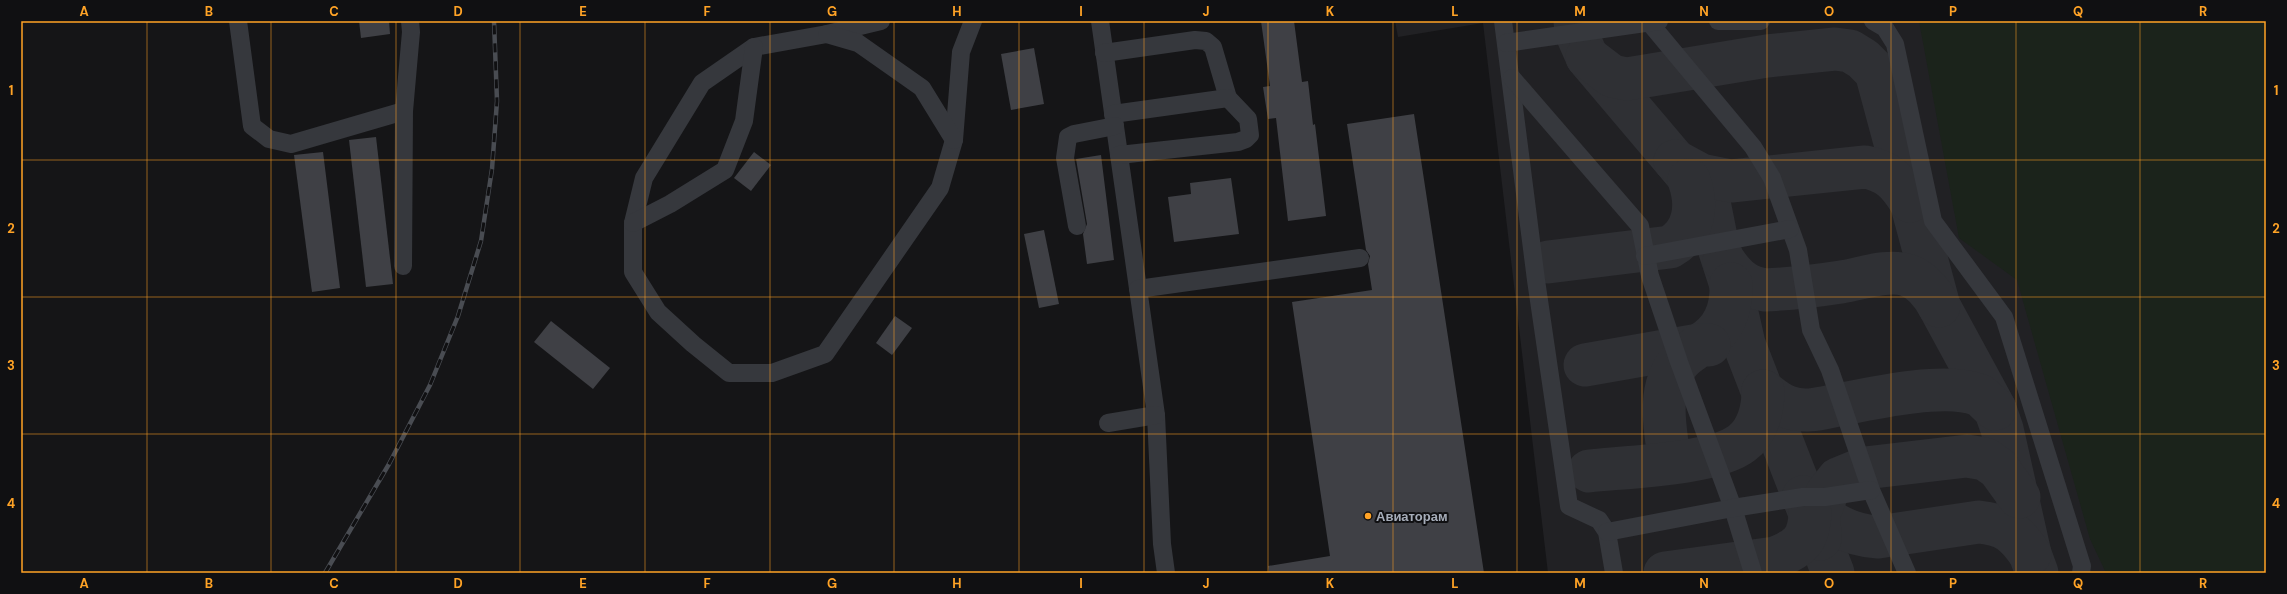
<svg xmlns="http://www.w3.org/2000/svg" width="2287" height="594" font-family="'DM Sans',sans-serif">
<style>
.built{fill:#212124}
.green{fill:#1b231b}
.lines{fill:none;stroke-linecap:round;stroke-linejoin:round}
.taxiway{stroke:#2f3034;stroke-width:43}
.building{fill:#3f4045}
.minor{stroke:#36383d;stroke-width:18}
.rail-casing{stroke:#494c52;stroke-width:4.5}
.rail{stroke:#101012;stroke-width:3;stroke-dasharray:9;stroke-linecap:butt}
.grid{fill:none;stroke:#ffa326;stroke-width:1;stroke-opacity:0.55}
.poi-dot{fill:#ffa326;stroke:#101012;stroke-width:1.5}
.labels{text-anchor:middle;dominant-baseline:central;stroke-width:4;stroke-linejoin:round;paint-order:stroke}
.poi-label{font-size:13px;font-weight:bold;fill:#a6adb9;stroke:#101012;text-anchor:start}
.neatline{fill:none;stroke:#ffa326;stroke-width:1.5}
.grid-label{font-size:13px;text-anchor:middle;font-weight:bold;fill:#ffa326}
</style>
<rect width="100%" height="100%" fill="#151517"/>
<path class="built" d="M1395,21H2266V573H1548L1483,23L1398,37Z"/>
<path class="green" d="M1919,21H2266V573H2106L2090,539L2017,280L1959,238Z"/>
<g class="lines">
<g class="taxiway">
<path d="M1575,21L1576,32L1587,57L1703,194L1710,207L1717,242L1730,282L1744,344L1833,573"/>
<path d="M1587,57L1612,76L1627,79L1767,56L1835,49L1850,51L1863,59L1876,72L1939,306L1995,409L2002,429L2030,554L2037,573"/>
<path d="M1675,161L1701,175L1731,181L1865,167C1888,171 1898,182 1910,201"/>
<path d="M1724,261C1735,277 1745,287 1765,290C1790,289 1815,286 1841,282C1861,279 1887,269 1907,275C1922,280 1932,293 1939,306"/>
<path d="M1548,262L1670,247C1695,233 1698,205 1689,180"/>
<path d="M1585,365L1699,345C1723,333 1732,310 1731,284"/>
<path d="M1763,391C1771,397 1779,404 1788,407C1807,414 1825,407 1843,404C1877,397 1947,382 1979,395C1984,398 1990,405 1995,409"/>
<path d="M1670,462C1665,430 1656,388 1680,361C1685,355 1693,351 1699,345H1709"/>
<path d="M1589,471C1625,467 1716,464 1742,443C1758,431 1763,409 1763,391"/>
<path d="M1803,497C1825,521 1846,535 1878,537L1979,522C2006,525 2015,532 2030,554"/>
<path d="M1820,539L1819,514L1827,493L1838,479L1865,468L1967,456L1985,459L1998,468L2019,497"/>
<path d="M1665,573L1775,558C1800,548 1809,540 1810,513"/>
</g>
</g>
<g class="building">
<path d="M359,21H389L390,34L361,38Z"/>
<path d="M1261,21H1294L1302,82L1308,81L1313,125L1315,124L1326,216L1288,221L1276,118L1268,119L1263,87L1270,86Z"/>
<path d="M1034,48L1044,104L1011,110L1001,54Z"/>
<path d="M1414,114L1484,573H1269L1268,566L1330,556L1292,302L1372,290L1368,264L1370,256L1366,250L1347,124Z"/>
<path d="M376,137L393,284L366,287L349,140Z"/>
<path d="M323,152L340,288L312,292L294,155Z"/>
<path d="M754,152L771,165L751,191L734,178Z"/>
<path d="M1101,155L1114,260L1087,264L1083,234L1087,224L1076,159Z"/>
<path d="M1231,178L1239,234L1174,242L1168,197L1191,194L1190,183Z"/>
<path d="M1044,230L1059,304L1039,308L1024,234Z"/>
<path d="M895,316L912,328L892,355L876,343Z"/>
<path d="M551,321L610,368L593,389L534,342Z"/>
</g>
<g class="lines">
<g class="minor">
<path d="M238,21L252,126L269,139L291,144L404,111"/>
<path d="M881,21L827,34L754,47L702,83L644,178L633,223V272L658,312L693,344L729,373H772L825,354L940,188L954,140L961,52L973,21"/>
<path d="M1100,21L1156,415L1162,544L1166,573"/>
<path d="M1503,21L1536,280L1569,506L1599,520L1607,532L1614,573"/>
<path d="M1648,21L1753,147L1772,178L1798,250L1811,330L1830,370L1871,490L1907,573"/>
<path d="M1718,21H1761"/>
<path d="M1873,21L1885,28L1895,44L1933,221L2004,317L2082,566L2081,573"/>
<path d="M827,34L858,43L922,88L954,140"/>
<path d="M1506,43L1659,21"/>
<path d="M1104,53L1195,40L1206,41L1213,47L1228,98"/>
<path d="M1512,78L1640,226L1650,276L1679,362L1733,508L1753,573"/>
<path d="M1113,114L1228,98L1248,119L1250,135L1246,139L1238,142L1119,155"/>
<path d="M633,223L670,204L725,170L744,121L754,47"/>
<path d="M1077,226L1065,158L1068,137L1074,134L1115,126"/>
<path d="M1645,256L1790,229"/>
<path d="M403,266L404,111L411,32L410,21"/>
<path d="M1138,289L1360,258"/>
<path d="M1108,423L1156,415"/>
<path d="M1607,532L1733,508L1803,497H1825L1871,490"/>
</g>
<defs>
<path id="rail" d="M325,573L389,464L430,385L458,316L481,241L492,169L497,101L494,21"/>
</defs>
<use href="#rail" class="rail-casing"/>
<use href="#rail" class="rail"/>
</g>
<path class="grid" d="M147,21V573M271,21V573M396,21V573M520,21V573M645,21V573M770,21V573M894,21V573M1019,21V573M1144,21V573M1268,21V573M1393,21V573M1517,21V573M1642,21V573M1767,21V573M1891,21V573M2016,21V573M2140,21V573M21,160H2266M21,297H2266M21,434H2266"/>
<circle class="poi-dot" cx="1368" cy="516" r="4"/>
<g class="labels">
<g class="poi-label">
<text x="1376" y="516">Авиаторам</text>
</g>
</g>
<rect width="2287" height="594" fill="none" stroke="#101012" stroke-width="44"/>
<rect x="22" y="22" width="2243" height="550" class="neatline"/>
<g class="grid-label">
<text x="84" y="16">A</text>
<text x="209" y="16">B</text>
<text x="334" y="16">C</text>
<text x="458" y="16">D</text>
<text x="583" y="16">E</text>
<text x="707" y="16">F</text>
<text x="832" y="16">G</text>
<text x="957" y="16">H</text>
<text x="1081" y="16">I</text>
<text x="1206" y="16">J</text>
<text x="1330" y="16">K</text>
<text x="1455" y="16">L</text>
<text x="1580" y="16">M</text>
<text x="1704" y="16">N</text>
<text x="1829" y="16">O</text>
<text x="1953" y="16">P</text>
<text x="2078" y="16">Q</text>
<text x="2203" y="16">R</text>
<text x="11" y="95">1</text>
<text x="2276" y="95">1</text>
<text x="11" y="233">2</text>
<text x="2276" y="233">2</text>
<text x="11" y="370">3</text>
<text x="2276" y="370">3</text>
<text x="11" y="508">4</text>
<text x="2276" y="508">4</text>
<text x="84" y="588">A</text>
<text x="209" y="588">B</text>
<text x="334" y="588">C</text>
<text x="458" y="588">D</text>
<text x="583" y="588">E</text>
<text x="707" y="588">F</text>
<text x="832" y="588">G</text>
<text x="957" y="588">H</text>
<text x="1081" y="588">I</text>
<text x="1206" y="588">J</text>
<text x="1330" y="588">K</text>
<text x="1455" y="588">L</text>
<text x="1580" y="588">M</text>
<text x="1704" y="588">N</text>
<text x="1829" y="588">O</text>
<text x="1953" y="588">P</text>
<text x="2078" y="588">Q</text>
<text x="2203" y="588">R</text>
</g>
</svg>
